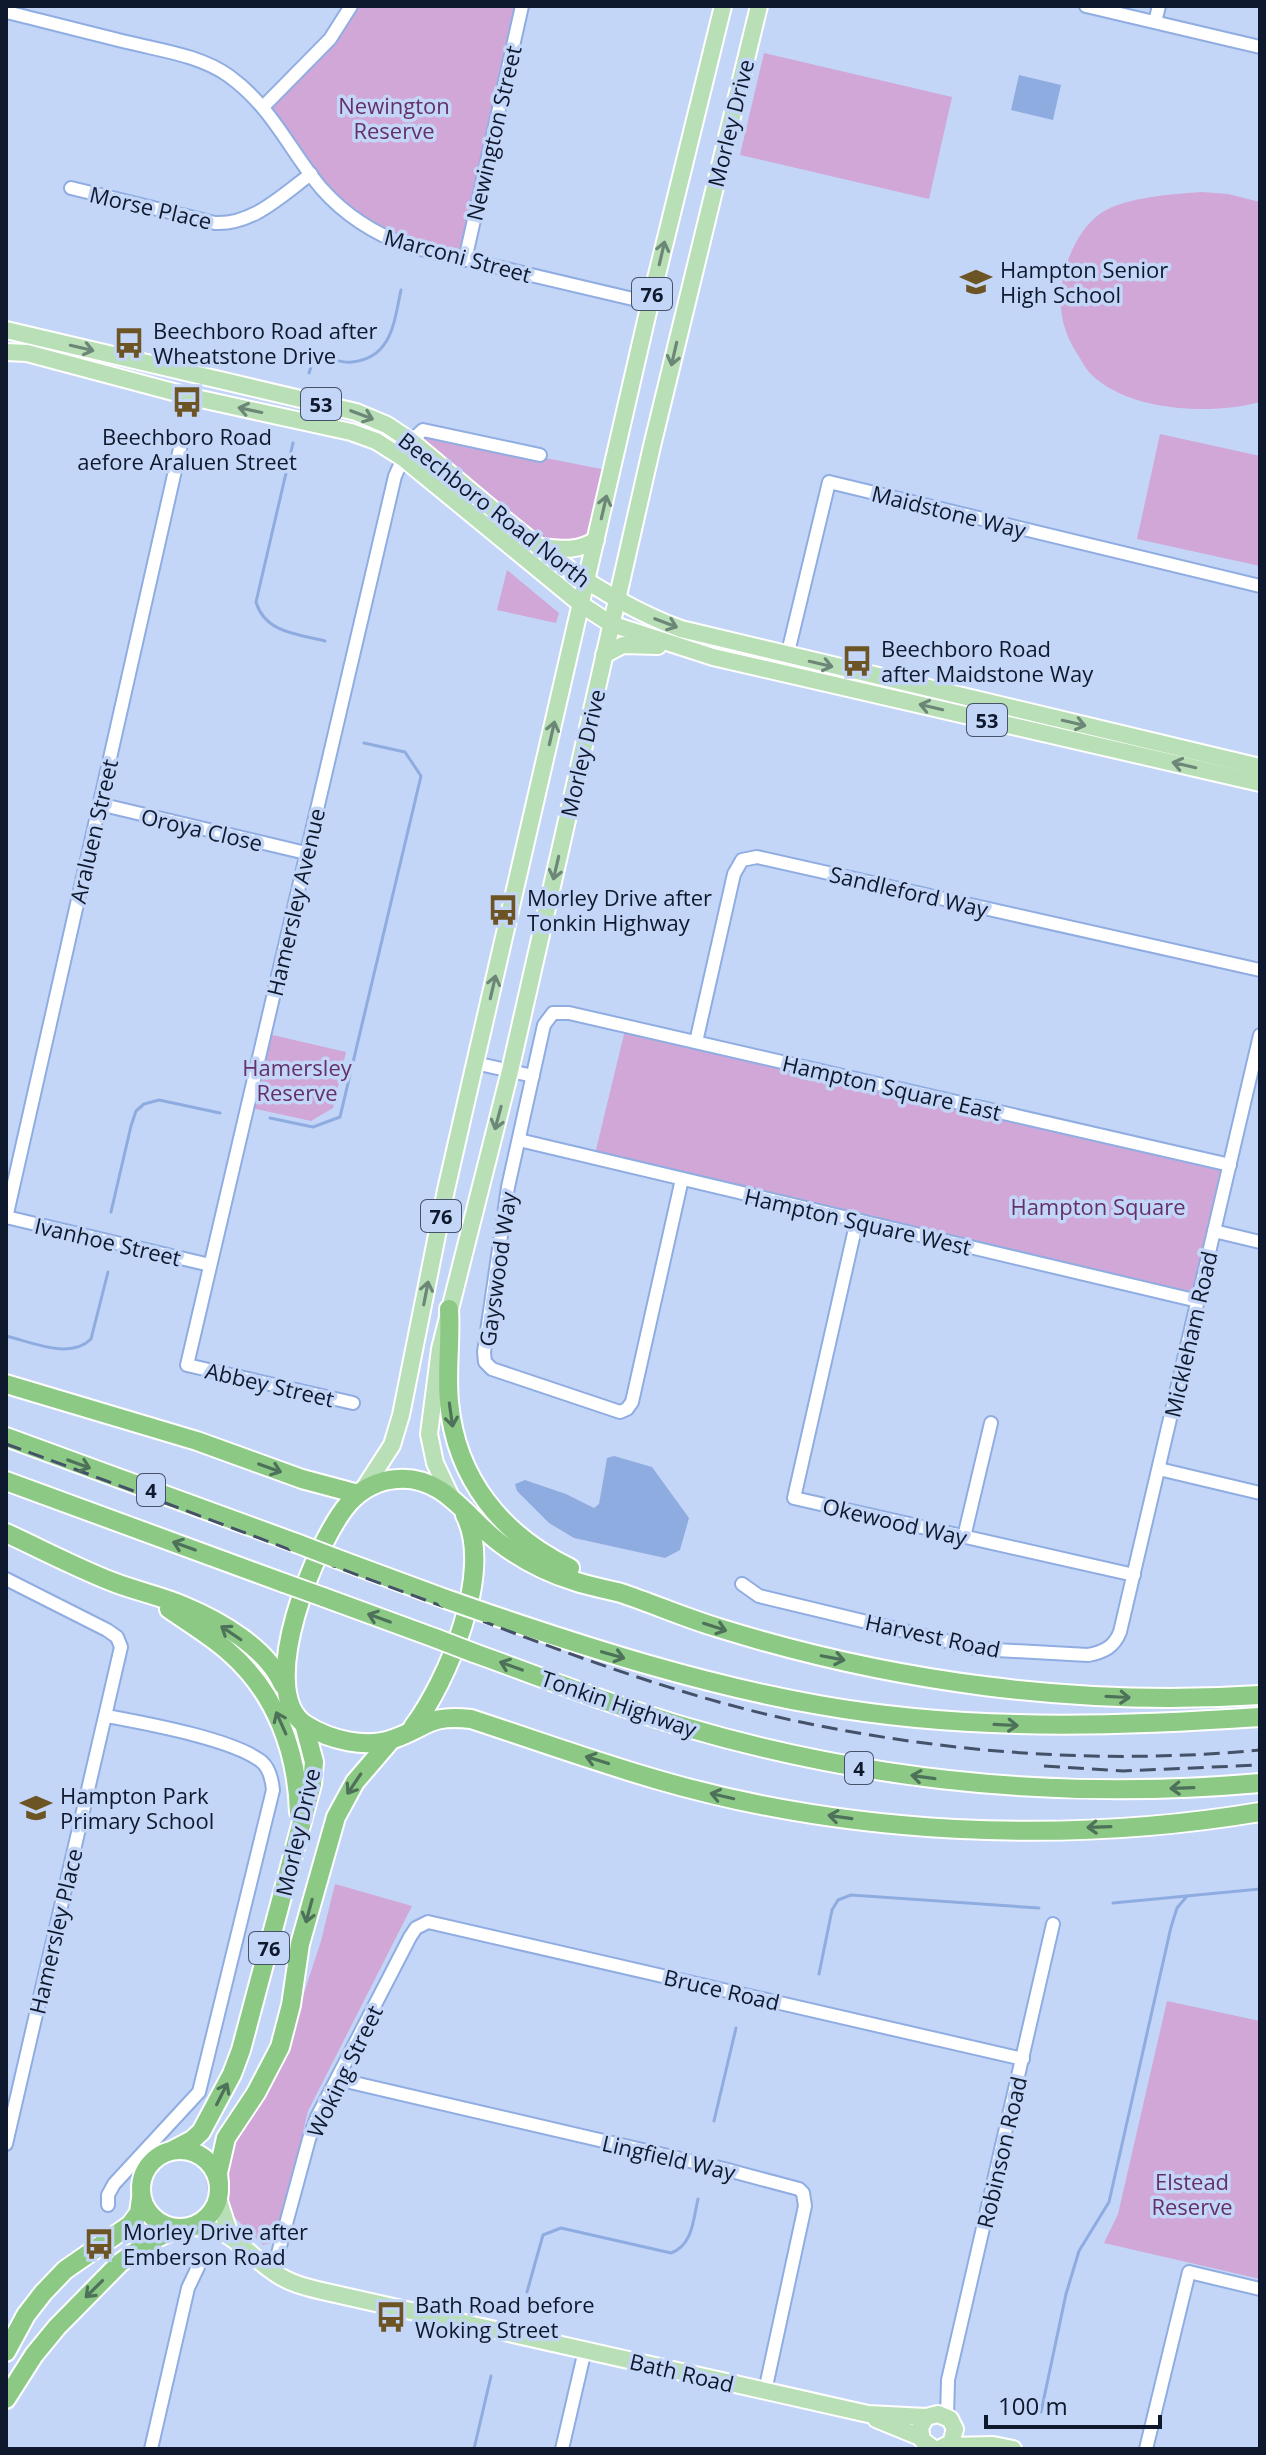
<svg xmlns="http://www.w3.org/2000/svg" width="1266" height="2455" font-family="'Open Sans',sans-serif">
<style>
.green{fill:#d0a7d6}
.water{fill:#8face1}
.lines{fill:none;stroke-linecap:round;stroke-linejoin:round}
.stream{stroke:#8face1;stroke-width:3}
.minor-casing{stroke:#90ade2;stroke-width:16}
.major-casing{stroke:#fff;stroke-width:20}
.highway-casing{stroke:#fff;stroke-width:22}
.minor{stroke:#fff;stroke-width:12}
.major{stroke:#b9dfb6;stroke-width:16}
.highway{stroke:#8bc985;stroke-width:18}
.rail{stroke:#455169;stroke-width:3;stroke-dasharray:16 8;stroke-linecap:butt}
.highway-bridge-casing{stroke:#fff;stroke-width:22;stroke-linecap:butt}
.highway-bridge{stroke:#8bc985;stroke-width:18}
.oneway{stroke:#6c8678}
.oneway2{stroke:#4d7159}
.labels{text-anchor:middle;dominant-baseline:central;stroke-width:7;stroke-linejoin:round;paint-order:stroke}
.shield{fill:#c4d6f7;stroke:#45526a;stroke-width:2}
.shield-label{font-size:20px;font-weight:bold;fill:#0f192d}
.park-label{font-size:22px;fill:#64306c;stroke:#c4d6f7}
.street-label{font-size:22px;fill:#0f192d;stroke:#c4d6f7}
.poi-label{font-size:22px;fill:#0f192d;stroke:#c4d6f7;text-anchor:start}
</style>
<rect width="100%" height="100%" fill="#c4d6f7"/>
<g class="green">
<path d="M351,6H522L465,260L408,246L348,213L263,107Z"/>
<path d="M764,53L952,97L929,199L740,155Z"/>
<path d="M1202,192L1228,194L1260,202V402C1212,415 1130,412 1092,375C1086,370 1082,361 1078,355C1061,330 1057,303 1064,274C1069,252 1082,226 1101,213C1125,197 1174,194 1202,192Z"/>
<path d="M417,433L612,471L596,540L551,548L411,441Z"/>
<path d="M1160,434L1260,456V566L1137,539Z"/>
<path d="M507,570L559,613L556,623L497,610Z"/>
<path d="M626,1026L1230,1165L1198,1301L594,1158Z"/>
<path d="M264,1033L346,1052L333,1108L311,1121L247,1107Z"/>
<path d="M335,1884L412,1906L308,2111L276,2242L263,2245L208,2192L206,2180L247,2114L291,2033L321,1941Z"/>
<path d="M1167,2001L1260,2021V2279L1104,2243L1118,2214Z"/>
</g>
<g class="water">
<path d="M1019,75L1061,85L1053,120L1011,110Z"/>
<path d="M614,1456L652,1467L689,1518L680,1550L665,1558L574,1538L549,1523L517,1491L515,1484L525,1480L566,1494L594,1508L599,1504L607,1458Z"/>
</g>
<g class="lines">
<g class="stream">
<path d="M309,373L314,358C328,355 339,364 352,362C392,358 394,322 401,290"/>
<path d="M293,443L256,602C265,633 298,634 325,641"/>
<path d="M270,1118L313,1127L340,1117L421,776L405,752L364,743"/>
<path d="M111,1212L131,1126L136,1111L144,1104L159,1100L220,1113"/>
<path d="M6,1336C32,1342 70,1360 91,1339L108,1272"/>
<path d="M1113,1903L1260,1889"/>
<path d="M819,1974L832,1910L838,1900L851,1895L1039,1908"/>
<path d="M714,2121L736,2028"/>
<path d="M527,2292L543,2235L561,2228L671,2253C693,2245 693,2220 698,2199"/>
<path d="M1041,2412L1066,2294L1079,2251L1109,2202L1171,1927L1177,1908L1187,1896"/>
<path d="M474,2449L491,2376"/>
</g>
<defs>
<g id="minor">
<path d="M1086,6L1260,47"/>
<path d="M6,12C48,22 89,33 131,43C164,51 201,56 229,76C273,108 289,150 322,189C345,215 375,234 408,246L650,303"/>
<path d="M1155,22L1159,6"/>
<path d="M263,107L330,39L351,6"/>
<path d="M71,188L215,223C253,225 282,195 311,174"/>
<path d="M465,260L522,6"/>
<path d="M783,673L829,482L1260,586"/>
<path d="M99,804L306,853"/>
<path d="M696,1042L734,874L742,860L757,857L1260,970"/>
<path d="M475,1063L533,1076"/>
<path d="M519,1140L1198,1301"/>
<path d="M682,1179L632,1402L627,1409L620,1412L492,1369L485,1362L484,1352L508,1187L544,1025L553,1013H569L1230,1165"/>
<path d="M6,1217L210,1265"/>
<path d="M6,1218L181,444"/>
<path d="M857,1220L794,1498L1134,1575"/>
<path d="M1214,1231L1260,1242"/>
<path d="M353,1403L187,1365L395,476L411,441L423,430L540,455"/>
<path d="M1159,1469L1260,1493"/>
<path d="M964,1537L991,1423"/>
<path d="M6,1579L107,1630L117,1637L121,1647L6,2144"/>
<path d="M742,1584L759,1596L979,1649L1088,1655C1104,1652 1114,1647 1120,1632L1260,1035"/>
<path d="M107,1716C144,1723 234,1739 262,1762C270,1769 272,1780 273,1790L199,2092L114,2184L108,2195V2205"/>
<path d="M337,2079L724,2169L799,2189L803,2193L805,2206L765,2391"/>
<path d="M273,2272L309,2139L317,2117L410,1937L416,1928L428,1922L1023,2059"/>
<path d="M947,2417L948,2380L1053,1924"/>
<path d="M151,2449L188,2288L198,2267"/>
<path d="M562,2449L585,2350"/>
<path d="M1146,2449L1189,2272L1260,2289"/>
</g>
<g id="major">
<path d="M6,330L356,412L387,425L411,441C496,510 577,591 681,629L1260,767"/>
<path d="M6,352L27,353L196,398L351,432L376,441L403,458L582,605L611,624L713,657L1260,783"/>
<path d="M541,547C563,549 576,552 596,540"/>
<path d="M604,655L623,645L658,646"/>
<path d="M363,1490L392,1445L401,1415L446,1190L475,1063L650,303L723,6"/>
<path d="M452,1499L435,1463L429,1434L440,1349L510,1071L652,446L759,6"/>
<path d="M218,2198L230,2235"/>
<path d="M188,2227C236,2227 239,2249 275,2273C289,2283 305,2287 322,2291L868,2414L926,2417"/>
<path d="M876,2419L920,2437"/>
<path d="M947,2446L993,2445L1013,2449"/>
<path d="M934,2449L922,2440L920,2428L926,2417L938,2414L950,2419L955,2429L951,2443L939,2449"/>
</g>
<g id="highway">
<path d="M449,1309C451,1340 446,1371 449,1402C456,1479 502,1535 570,1568"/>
<path d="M6,1384L197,1441L302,1479L358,1494"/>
<path d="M6,1437L296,1543"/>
<path d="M6,1481L284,1583"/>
<path d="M6,1533C41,1549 77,1568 113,1582C136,1591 161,1596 184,1606C220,1621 267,1648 283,1685"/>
<path d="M335,1558L446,1599"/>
<path d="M323,1597L435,1638"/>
<path d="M169,1609C189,1623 211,1636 229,1652C276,1693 297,1751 299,1812"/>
<path d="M486,1613C595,1650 705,1685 819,1705C965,1731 1112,1727 1260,1717"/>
<path d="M474,1653C544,1678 614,1706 685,1727C872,1782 1067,1800 1260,1783"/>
<path d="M1260,1695C1078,1707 892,1682 719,1628C685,1618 654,1604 621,1593C605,1589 589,1586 574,1581C548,1573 521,1559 500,1543C467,1519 444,1475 397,1479C379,1480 361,1489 349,1503C317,1539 253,1692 306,1725C330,1740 366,1749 393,1739C428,1727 428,1714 471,1719C532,1739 593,1761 655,1779C846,1835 1064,1845 1260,1812"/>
<path d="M413,1727C448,1680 494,1571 465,1515"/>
<circle cx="180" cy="2189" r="39"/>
<path d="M173,2150L192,2140L201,2132L232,2074L241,2050L312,1784L314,1762L304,1724"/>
<path d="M219,2184L218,2173L226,2138L256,2093L280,2047L291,2005L300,1944L336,1817L355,1782L391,1740"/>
<path d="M6,2352L26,2315L43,2293L65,2270L130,2225L139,2213L141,2198"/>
<path d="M6,2399L34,2355L57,2327L120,2263L152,2240L179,2228"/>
</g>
</defs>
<use href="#minor" class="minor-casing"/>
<use href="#major" class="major-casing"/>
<use href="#highway" class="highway-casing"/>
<use href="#minor" class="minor"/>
<use href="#major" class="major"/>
<use href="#highway" class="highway"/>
<g class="rail">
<path d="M6,1444C158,1499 309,1558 461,1613C569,1654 677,1695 791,1720C945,1753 1103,1765 1260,1750"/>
<path d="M1044,1766L1123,1771L1260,1765"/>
</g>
<defs>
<g id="highway-bridge">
<path d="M296,1543L335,1558"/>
<path d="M284,1583L323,1597"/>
<path d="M446,1599L486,1613"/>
<path d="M435,1638L474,1653"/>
</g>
</defs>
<use href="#highway-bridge" class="highway-bridge-casing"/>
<use href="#highway-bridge" class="highway-bridge"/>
</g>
<defs><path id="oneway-shaft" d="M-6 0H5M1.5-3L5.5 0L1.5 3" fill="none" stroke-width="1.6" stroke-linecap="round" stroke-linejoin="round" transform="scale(2)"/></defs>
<g class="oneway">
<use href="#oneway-shaft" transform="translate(662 253) rotate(-77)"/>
<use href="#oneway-shaft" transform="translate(82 348) rotate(13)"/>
<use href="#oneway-shaft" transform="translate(674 354) rotate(103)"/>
<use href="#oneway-shaft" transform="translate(250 410) rotate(-168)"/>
<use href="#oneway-shaft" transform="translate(362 415) rotate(21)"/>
<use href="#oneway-shaft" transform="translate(604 507) rotate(-77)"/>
<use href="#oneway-shaft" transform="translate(666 623) rotate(21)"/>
<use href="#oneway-shaft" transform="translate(821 664) rotate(13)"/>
<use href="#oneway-shaft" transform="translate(931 707) rotate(-167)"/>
<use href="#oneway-shaft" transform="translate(1074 723) rotate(13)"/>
<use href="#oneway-shaft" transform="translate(552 733) rotate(-77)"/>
<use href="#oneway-shaft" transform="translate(1184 765) rotate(-167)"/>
<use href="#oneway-shaft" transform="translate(556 868) rotate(103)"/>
<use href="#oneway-shaft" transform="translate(493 987) rotate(-77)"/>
<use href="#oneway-shaft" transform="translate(498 1118) rotate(105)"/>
<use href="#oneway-shaft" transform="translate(426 1293) rotate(-79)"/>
</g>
<g class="oneway2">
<use href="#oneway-shaft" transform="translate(451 1415) rotate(82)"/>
<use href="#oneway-shaft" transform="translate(79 1464) rotate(20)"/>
<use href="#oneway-shaft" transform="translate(270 1468) rotate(20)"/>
<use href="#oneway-shaft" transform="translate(184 1546) rotate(-160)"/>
<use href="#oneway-shaft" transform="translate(379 1618) rotate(-160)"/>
<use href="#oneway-shaft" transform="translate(715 1627) rotate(18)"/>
<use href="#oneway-shaft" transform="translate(231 1633) rotate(-146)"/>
<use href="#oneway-shaft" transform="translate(613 1655) rotate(16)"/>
<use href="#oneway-shaft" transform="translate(833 1658) rotate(11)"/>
<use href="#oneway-shaft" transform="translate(511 1666) rotate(-160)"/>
<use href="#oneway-shaft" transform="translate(1118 1697) rotate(3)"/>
<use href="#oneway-shaft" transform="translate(281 1723) rotate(-114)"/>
<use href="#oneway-shaft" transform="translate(1006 1725) rotate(3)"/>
<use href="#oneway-shaft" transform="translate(597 1760) rotate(-163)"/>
<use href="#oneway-shaft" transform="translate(923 1777) rotate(-172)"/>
<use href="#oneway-shaft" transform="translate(354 1784) rotate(124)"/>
<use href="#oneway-shaft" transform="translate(1182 1788) rotate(178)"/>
<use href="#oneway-shaft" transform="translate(722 1796) rotate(-167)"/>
<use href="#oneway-shaft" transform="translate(840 1817) rotate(-172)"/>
<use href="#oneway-shaft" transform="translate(1099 1827) rotate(178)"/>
<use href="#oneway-shaft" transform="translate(309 1911) rotate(105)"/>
<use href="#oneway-shaft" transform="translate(222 2094) rotate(-63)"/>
<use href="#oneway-shaft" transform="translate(94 2289) rotate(135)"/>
</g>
<defs>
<symbol id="school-bare" viewBox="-9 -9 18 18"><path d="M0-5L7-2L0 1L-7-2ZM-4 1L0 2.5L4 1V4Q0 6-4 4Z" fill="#6c5424" stroke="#c4d6f7" stroke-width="2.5" paint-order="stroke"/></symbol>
<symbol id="bus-bare" viewBox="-9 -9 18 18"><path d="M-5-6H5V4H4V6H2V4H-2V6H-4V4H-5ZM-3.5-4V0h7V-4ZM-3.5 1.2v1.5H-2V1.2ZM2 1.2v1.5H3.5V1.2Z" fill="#6c5424" stroke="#c4d6f7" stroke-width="2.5" paint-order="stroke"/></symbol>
</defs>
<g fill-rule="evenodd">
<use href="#school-bare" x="954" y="260" width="44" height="44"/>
<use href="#bus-bare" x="107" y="321" width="44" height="44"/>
<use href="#bus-bare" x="165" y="380" width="44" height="44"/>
<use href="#bus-bare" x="835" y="639" width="44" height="44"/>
<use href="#bus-bare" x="481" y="888" width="44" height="44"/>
<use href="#school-bare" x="14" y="1786" width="44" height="44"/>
<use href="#bus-bare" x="77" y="2222" width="44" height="44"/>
<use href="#bus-bare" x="369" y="2295" width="44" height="44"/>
</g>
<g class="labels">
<g class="shield">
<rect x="632" y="278" width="40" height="32" rx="6"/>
<rect x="301" y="388" width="40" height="32" rx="6"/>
<rect x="967" y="704" width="40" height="32" rx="6"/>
<rect x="421" y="1200" width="40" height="32" rx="6"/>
<rect x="137" y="1474" width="28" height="32" rx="6"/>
<rect x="845" y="1752" width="28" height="32" rx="6"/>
<rect x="249" y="1932" width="40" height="32" rx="6"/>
</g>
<g class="shield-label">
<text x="652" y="294">76</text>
<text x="321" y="404">53</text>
<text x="987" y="720">53</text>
<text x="441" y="1216">76</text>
<text x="151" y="1490">4</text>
<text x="859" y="1768">4</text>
<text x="269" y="1948">76</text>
</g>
<g class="park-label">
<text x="394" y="105">Newington<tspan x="394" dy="25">Reserve</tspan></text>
<text x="297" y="1067">Hamersley<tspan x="297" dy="25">Reserve</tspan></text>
<text x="1098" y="1206">Hampton Square</text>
<text x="1192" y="2181">Elstead<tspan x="1192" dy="25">Reserve</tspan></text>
</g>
<g class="street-label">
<text transform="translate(730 123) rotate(-76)">Morley Drive</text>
<text transform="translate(493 133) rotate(-77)">Newington Street</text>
<text transform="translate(151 207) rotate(13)">Morse Place</text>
<text transform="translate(458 255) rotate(15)">Marconi Street</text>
<text transform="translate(495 509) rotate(38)">Beechboro Road North</text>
<text transform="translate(949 511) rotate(14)">Maidstone Way</text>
<text transform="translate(582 753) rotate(-77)">Morley Drive</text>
<text transform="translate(202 829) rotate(13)">Oroya Close</text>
<text transform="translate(93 831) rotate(-77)">Araluen Street</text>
<text transform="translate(909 891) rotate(13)">Sandleford Way</text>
<text transform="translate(295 902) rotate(-77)">Hamersley Avenue</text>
<text transform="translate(892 1087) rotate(13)">Hampton Square East</text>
<text transform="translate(858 1221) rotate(13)">Hampton Square West</text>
<text transform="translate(108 1241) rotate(13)">Ivanhoe Street</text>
<text transform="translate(497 1269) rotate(-82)">Gayswood Way</text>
<text transform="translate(1190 1334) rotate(-77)">Mickleham Road</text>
<text transform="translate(270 1384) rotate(13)">Abbey Street</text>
<text transform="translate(895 1521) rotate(13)">Okewood Way</text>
<text transform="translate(933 1635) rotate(12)">Harvest Road</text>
<text transform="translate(619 1703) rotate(19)">Tonkin Highway</text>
<text transform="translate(297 1832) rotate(-77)">Morley Drive</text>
<text transform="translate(55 1931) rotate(-77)">Hamersley Place</text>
<text transform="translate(722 1989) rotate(13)">Bruce Road</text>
<text transform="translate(344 2071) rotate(-64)">Woking Street</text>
<text transform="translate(1001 2152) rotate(-77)">Robinson Road</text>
<text transform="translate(669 2157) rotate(13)">Lingfield Way</text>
<text transform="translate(682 2372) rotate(13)">Bath Road</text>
</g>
<g class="poi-label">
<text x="1000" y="269">Hampton Senior<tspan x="1000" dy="25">High School</tspan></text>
<text x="153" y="330">Beechboro Road after<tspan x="153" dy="25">Wheatstone Drive</tspan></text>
<text x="187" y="436" text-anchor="middle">Beechboro Road<tspan x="187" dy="25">aefore Araluen Street</tspan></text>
<text x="881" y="648">Beechboro Road<tspan x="881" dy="25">after Maidstone Way</tspan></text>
<text x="527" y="897">Morley Drive after<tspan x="527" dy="25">Tonkin Highway</tspan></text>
<text x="60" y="1795">Hampton Park<tspan x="60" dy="25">Primary School</tspan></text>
<text x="123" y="2231">Morley Drive after<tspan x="123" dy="25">Emberson Road</tspan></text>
<text x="415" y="2304">Bath Road before<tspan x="415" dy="25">Woking Street</tspan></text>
</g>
</g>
<rect width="1266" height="2455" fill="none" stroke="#0f192d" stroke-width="16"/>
<path d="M986 2415v12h174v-12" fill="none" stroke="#0f192d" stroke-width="4"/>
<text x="998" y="2415" font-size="24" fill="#0f192d" stroke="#c4d6f7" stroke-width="6" paint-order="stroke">100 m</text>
</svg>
